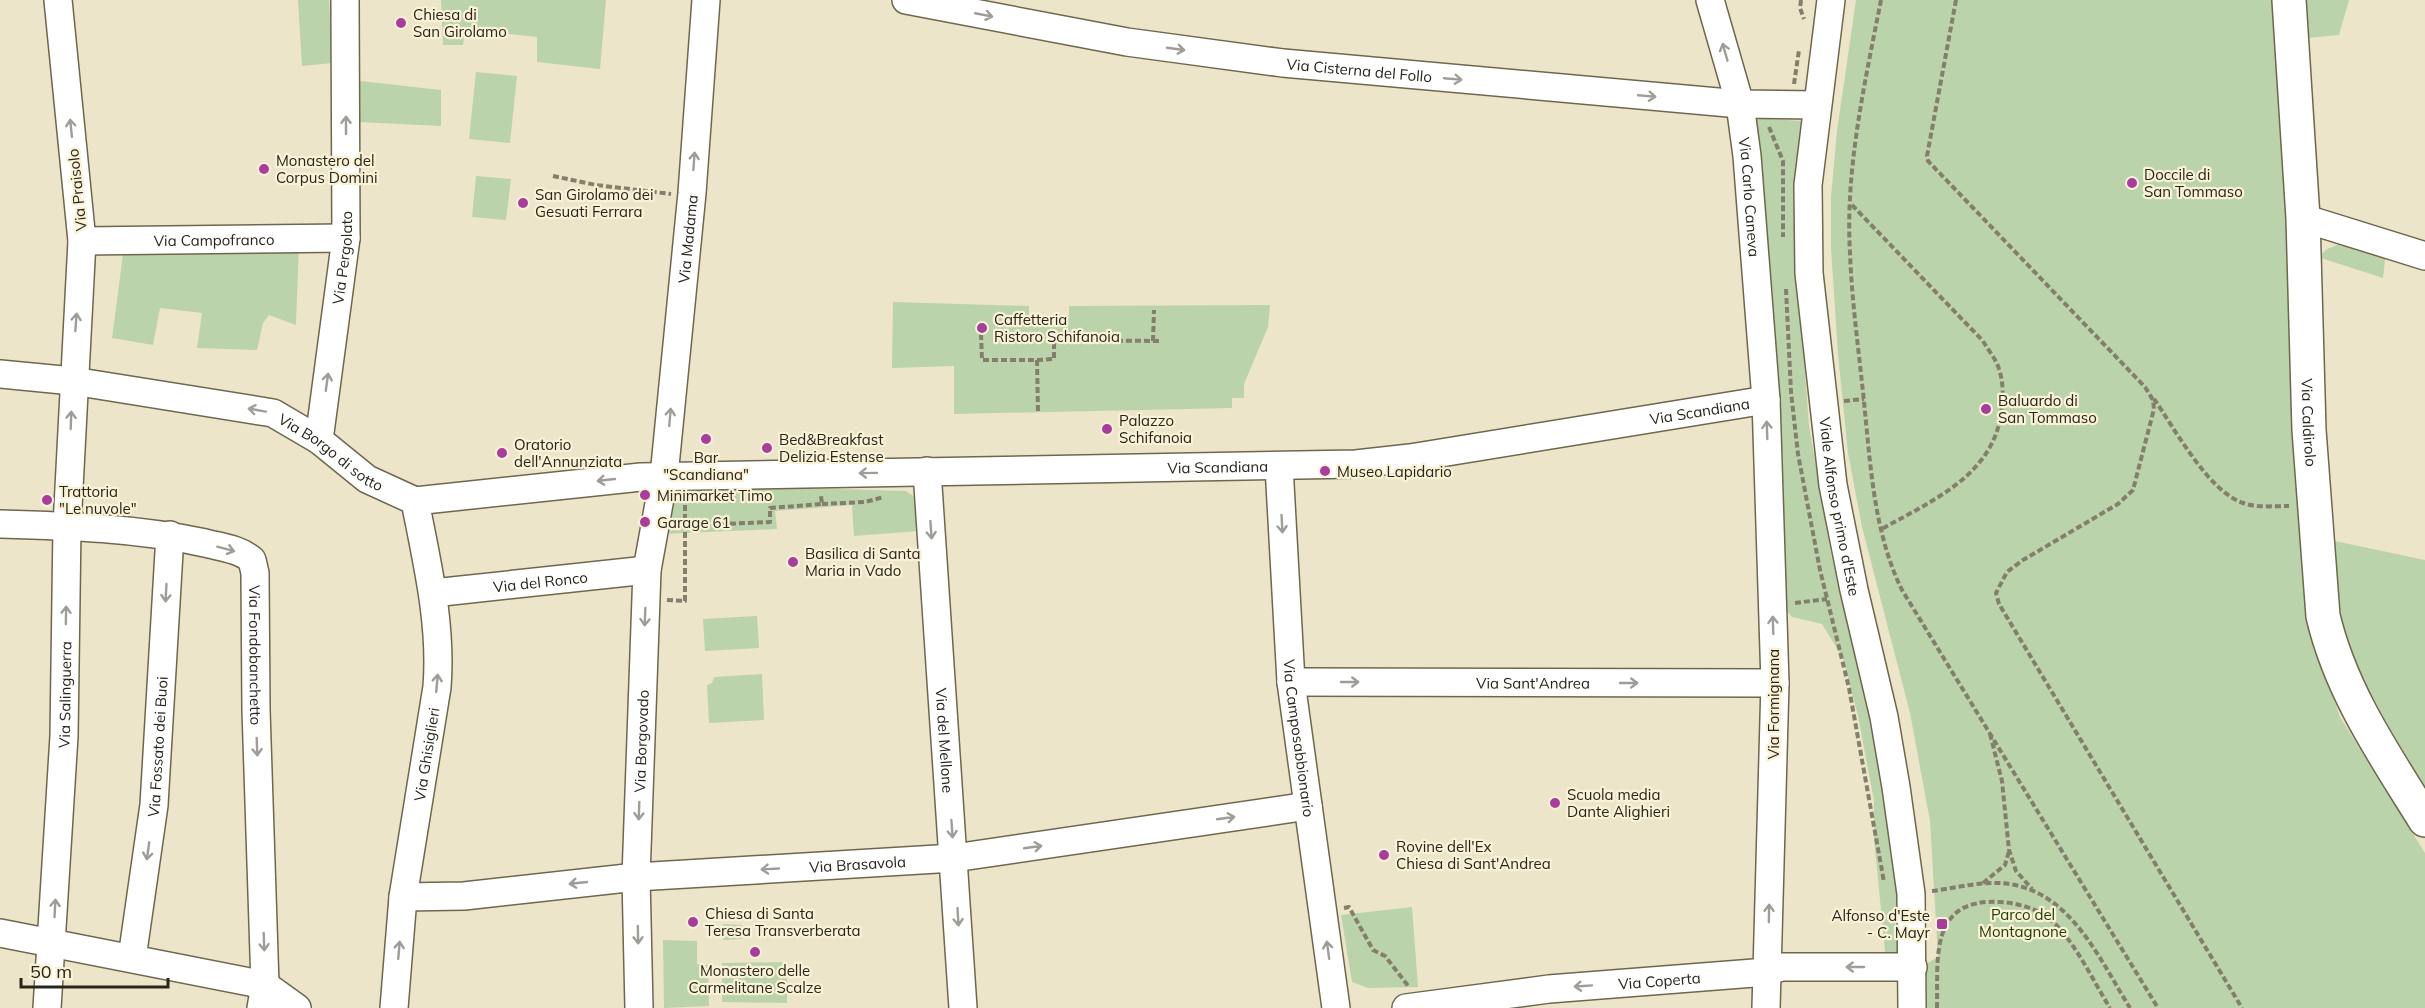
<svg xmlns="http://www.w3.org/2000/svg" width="2425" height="1008" font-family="Mulish,sans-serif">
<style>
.green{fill:#bad3aa}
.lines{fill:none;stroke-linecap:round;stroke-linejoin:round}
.minor-casing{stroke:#6e674e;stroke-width:30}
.major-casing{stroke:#6e674e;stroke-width:36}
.path{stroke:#847e6c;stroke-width:4;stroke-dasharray:6 3;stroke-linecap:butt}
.minor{stroke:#fff;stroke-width:27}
.major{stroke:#fff;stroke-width:33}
.oneway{stroke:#9e9d98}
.poi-dot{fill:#a83d9d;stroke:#faf2d6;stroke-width:2}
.labels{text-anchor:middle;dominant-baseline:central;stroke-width:4.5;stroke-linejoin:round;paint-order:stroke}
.poi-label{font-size:15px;fill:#28251b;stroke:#faf2d6;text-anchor:start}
.street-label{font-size:15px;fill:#28251b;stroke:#faf2d6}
.park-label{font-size:15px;fill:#213f03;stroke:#faf2d6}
</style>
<rect width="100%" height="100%" fill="#ede5c9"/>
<g class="green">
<path d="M298,0H329L332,63L302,66Z"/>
<path d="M441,0H606L600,69L537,62V37L465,29L463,45H443Z"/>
<path d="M1856,0H2275L2289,230L2292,392L2304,599L2318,653L2340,717L2425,853V1008H1918L1919,968L1938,957L1930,821L1910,713L1862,527L1848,453L1838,354L1831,248V197L1837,131Z"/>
<path d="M2306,0H2349L2339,35L2307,38Z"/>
<path d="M476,72L517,76L510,143L469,139Z"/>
<path d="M360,81L441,90V126L358,122Z"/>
<path d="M1749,118L1803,121L1801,320L1809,426L1831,554L1881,755L1907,962L1886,961L1874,838V801L1858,716L1843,658L1822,624L1792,617L1787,611L1770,358Z"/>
<path d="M476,176L511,179L506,220L472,217Z"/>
<path d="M299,243L296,325L269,315L263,323L257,350L197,348L202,313L160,308L153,345L112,338L124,247Z"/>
<path d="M2342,243L2386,251L2383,278L2318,257L2327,249Z"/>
<path d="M893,302L1029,306V315H1069V306L1270,305L1268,327L1244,384V398H1232V408L954,414V366L892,368Z"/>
<path d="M670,484L906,491L916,498L919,531L854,536L852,505L775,511L777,529L663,534Z"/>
<path d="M2330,540L2425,560V793L2364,689L2335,601Z"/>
<path d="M757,616L759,648L705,651L703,619Z"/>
<path d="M762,674L764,720L709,723L707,685L712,683L714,677Z"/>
<path d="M1412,907L1418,987L1368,988L1352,982L1341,915Z"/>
<path d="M723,924L742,925V939L723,940Z"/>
<path d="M663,940L697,941V964L708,965L709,1006L664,1008Z"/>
<path d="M787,962V1003L722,1002V963Z"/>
</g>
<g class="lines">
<defs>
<g id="minor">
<path id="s1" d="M906,0L1127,42L1283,63L1740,104L1817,105"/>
<path id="s2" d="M1710,0L1740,104L1747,156L1766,400L1775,683L1766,1008"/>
<path id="s3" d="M1831,0L1808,185L1809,273L1833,485L1854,590L1884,717L1896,787L1911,894L1912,1008"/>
<path d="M2303,218L2425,256"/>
<path id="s4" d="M82,241L346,238"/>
<path id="s5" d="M0,374L73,381L273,413L319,440L367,479L415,501L641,477L1356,464L1410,458L1766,400"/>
<path id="s6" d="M319,440L346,238L345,0"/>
<path id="s7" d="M1279,466L1291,682L1336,1008"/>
<path id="s8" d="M927,471L963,1008"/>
<path id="s9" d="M0,524C69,526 137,528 205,543C220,547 240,549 252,560L255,573L256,710L265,985L261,1008"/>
<path id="s10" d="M433,593L647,570"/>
<path id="s11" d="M1291,682L1775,683"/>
<path id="s12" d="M403,897L464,896L636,877L954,858L1308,806"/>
<path d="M0,933L265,985L297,1008"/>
<path id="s13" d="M132,958L154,805L170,535"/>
<path id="s14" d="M47,1008L64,736L67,526L82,241L58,0"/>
<path id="s15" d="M394,1008L403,897L437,687C442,624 427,563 415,501"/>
<path id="s16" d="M639,1008L636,877L647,570L664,476L692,193L706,0"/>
<path id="s17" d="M1406,1008L1549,989L1767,972L1781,967H1913"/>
</g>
<g id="major">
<path id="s18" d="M2289,0L2303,218L2309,430L2323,616C2341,692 2384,754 2425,820"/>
</g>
</defs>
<use href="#minor" class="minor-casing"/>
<use href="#major" class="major-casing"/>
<g class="path">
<path d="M1801,0L1800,8L1804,19"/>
<path d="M1881,0C1865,82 1845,169 1850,253C1852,306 1860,359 1865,412C1871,472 1875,535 1902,590L2158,1008"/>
<path d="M1956,0L1927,156L1928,161L2145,387L2153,400L2154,409L2133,490L2118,504L2023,560L2007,572L1996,593L1999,604L2242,1008"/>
<path d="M1794,84L1799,50"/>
<path d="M1769,127L1783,161V237"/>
<path d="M553,176L596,185L671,194"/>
<path d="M1852,205L1983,341C1988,350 1996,359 1999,369C2004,384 2003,399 2001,414C1992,477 1929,502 1880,530"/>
<path d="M1786,289L1791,392L1798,454L1820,570L1849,688L1884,882"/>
<path d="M981,334L982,360H1037L1038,412"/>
<path d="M1153,341L1154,310"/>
<path d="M1037,360L1054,359V340L1160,341"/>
<path d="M2154,399C2175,429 2208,491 2243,503C2257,508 2275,506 2289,506"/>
<path d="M1844,401L1864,399"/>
<path d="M822,504L865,502L884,497"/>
<path d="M676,526L770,522V508L822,504L821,496"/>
<path d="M667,600L685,601V496"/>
<path d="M1795,603L1827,599"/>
<path d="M1990,734L2002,781L2009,850L2016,871L2032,889"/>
<path d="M1983,883L2005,865L2009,851"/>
<path d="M1932,891C1957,888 1984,880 2010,884C2072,894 2100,960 2130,1008"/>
<path d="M1344,908L1349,907L1373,950L1385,956L1409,987"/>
<path d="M1937,1008C1938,957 1929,898 2000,902C2018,903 2036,908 2051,920C2076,943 2092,979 2110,1008"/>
</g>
<use href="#minor" class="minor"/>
<use href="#major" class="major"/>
</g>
<defs><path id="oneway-shaft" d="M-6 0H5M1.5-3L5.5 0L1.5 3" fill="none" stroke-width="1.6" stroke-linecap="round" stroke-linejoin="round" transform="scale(1.5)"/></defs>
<g class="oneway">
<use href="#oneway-shaft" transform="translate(984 15) rotate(11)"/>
<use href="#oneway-shaft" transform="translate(1176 49) rotate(8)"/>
<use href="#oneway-shaft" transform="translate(1725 52) rotate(-106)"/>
<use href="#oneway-shaft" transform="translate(1453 79) rotate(5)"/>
<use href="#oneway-shaft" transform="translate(1647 96) rotate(5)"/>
<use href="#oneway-shaft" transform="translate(346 125) rotate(-90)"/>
<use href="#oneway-shaft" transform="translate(71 128) rotate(-96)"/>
<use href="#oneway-shaft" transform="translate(694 161) rotate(-86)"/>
<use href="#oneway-shaft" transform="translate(76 322) rotate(-86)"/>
<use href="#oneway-shaft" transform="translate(327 382) rotate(-82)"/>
<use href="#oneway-shaft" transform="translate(257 410) rotate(-170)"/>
<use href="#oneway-shaft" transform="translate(670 417) rotate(-85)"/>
<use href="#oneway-shaft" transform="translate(71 420) rotate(-88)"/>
<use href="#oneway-shaft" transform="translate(1767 430) rotate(-92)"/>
<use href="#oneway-shaft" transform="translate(868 473) rotate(179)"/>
<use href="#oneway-shaft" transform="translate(606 480) rotate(174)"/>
<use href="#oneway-shaft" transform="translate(1282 524) rotate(87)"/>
<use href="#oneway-shaft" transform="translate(931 530) rotate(86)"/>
<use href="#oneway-shaft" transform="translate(226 549) rotate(15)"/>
<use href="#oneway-shaft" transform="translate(166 593) rotate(93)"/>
<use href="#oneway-shaft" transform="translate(66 615) rotate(-89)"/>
<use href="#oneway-shaft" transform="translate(645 617) rotate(92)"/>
<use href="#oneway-shaft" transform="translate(1773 625) rotate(-92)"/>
<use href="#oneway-shaft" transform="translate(1350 682)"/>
<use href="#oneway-shaft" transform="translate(437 683) rotate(-85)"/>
<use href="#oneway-shaft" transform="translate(1629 683)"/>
<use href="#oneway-shaft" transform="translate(257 747) rotate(88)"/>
<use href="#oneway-shaft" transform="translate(639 811) rotate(92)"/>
<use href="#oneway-shaft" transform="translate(1226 818) rotate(-8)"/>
<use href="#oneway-shaft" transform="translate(952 829) rotate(86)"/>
<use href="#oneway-shaft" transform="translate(1033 847) rotate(-8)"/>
<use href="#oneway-shaft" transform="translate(148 851) rotate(98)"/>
<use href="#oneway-shaft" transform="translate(770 869) rotate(177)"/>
<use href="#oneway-shaft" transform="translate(578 883) rotate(174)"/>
<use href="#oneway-shaft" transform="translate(55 908) rotate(-87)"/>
<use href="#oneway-shaft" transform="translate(1769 913) rotate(-89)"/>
<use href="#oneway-shaft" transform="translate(958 917) rotate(87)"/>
<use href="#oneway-shaft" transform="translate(638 935) rotate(89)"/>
<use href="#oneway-shaft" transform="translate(264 942) rotate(88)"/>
<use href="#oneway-shaft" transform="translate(399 950) rotate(-85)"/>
<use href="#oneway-shaft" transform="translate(1328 950) rotate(-98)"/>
<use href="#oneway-shaft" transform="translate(1855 967) rotate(-180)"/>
<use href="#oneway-shaft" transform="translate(1583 986) rotate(176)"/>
</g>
<g class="poi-dot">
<circle cx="401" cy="23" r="6"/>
<circle cx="264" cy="169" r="6"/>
<circle cx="2132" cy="183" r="6"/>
<circle cx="523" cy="203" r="6"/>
<circle cx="982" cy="328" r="6"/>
<circle cx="1986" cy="409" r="6"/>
<circle cx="1107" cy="429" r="6"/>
<circle cx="706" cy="439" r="6"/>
<circle cx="767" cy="448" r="6"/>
<circle cx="502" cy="453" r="6"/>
<circle cx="1325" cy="471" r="6"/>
<circle cx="645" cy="495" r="6"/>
<circle cx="47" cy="500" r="6"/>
<circle cx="645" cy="522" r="6"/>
<circle cx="793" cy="562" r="6"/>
<circle cx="1555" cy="803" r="6"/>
<circle cx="1384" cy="855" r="6"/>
<circle cx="693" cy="922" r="6"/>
<rect x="1936" y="918" width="12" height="12" rx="3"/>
<circle cx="755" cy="952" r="6"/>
</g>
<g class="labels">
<g class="poi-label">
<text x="413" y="14">Chiesa di<tspan x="413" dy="17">San Girolamo</tspan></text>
<text x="276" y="160">Monastero del<tspan x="276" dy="17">Corpus Domini</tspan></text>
<text x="2144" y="174">Doccile di<tspan x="2144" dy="17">San Tommaso</tspan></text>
<text x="535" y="194">San Girolamo dei<tspan x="535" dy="17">Gesuati Ferrara</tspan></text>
<text x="994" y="319">Caffetteria<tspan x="994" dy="17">Ristoro Schifanoia</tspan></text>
<text x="1998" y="400">Baluardo di<tspan x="1998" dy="17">San Tommaso</tspan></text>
<text x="1119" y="420">Palazzo<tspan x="1119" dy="17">Schifanoia</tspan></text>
<text x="779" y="439">Bed&amp;Breakfast<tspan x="779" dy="17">Delizia Estense</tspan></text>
<text x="514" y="444">Oratorio<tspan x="514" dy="17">dell'Annunziata</tspan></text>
<text x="706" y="457" text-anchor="middle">Bar<tspan x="706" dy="17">"Scandiana"</tspan></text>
<text x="1337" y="471">Museo Lapidario</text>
<text x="59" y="491">Trattoria<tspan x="59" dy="17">"Le nuvole"</tspan></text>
<text x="657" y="495">Minimarket Timo</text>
<text x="657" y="522">Garage 61</text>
<text x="805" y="553">Basilica di Santa<tspan x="805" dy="17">Maria in Vado</tspan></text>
<text x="1567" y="794">Scuola media<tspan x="1567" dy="17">Dante Alighieri</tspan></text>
<text x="1396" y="846">Rovine dell'Ex<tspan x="1396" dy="17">Chiesa di Sant'Andrea</tspan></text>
<text x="705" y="913">Chiesa di Santa<tspan x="705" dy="17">Teresa Transverberata</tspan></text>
<text x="1930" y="915" text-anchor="end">Alfonso d'Este<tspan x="1930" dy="17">- C. Mayr</tspan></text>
<text x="755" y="970" text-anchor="middle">Monastero delle<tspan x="755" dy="17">Carmelitane Scalze</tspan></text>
</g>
<g class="street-label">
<text stroke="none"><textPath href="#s1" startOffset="459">Via Cisterna del Follo</textPath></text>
<text transform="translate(77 190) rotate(-96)">Via Praisolo</text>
<text stroke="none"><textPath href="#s2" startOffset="202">Via Carlo Caneva</textPath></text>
<text stroke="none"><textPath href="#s16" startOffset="772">Via Madama</textPath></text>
<text stroke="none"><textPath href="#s4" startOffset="132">Via Campofranco</textPath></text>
<text stroke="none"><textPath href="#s6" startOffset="184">Via Pergolato</textPath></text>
<text stroke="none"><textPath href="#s5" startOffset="1734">Via Scandiana</textPath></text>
<text stroke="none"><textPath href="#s18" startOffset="423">Via Caldirolo</textPath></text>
<text stroke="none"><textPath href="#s5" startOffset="346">Via Borgo di sotto</textPath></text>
<text stroke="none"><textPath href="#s5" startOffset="1248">Via Scandiana</textPath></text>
<text stroke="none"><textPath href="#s3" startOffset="510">Viale Alfonso primo d'Este</textPath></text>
<text stroke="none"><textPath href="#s10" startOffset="108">Via del Ronco</textPath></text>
<text stroke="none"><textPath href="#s9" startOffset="352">Via Fondobanchetto</textPath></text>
<text stroke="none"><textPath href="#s11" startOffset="242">Via Sant'Andrea</textPath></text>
<text stroke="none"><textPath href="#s14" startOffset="314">Via Salinguerra</textPath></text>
<text transform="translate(1773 704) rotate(-90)">Via Formignana</text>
<text stroke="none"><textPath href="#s7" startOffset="273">Via Camposabbionario</textPath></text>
<text stroke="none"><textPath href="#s8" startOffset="270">Via del Mellone</textPath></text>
<text stroke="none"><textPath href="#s16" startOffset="267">Via Borgovado</textPath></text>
<text stroke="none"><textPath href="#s13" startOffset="213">Via Fossato dei Buoi</textPath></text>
<text stroke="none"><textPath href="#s15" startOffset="256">Via Ghisiglieri</textPath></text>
<text stroke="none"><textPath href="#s12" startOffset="456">Via Brasavola</textPath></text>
<text stroke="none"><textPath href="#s17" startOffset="255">Via Coperta</textPath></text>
</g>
<g class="park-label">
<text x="2023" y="914">Parco del<tspan x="2023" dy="17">Montagnone</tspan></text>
</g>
</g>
<path d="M21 978v9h147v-9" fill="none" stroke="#28251b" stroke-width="3"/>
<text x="30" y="978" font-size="18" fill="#28251b" stroke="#faf2d6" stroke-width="4.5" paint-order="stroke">50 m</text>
</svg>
